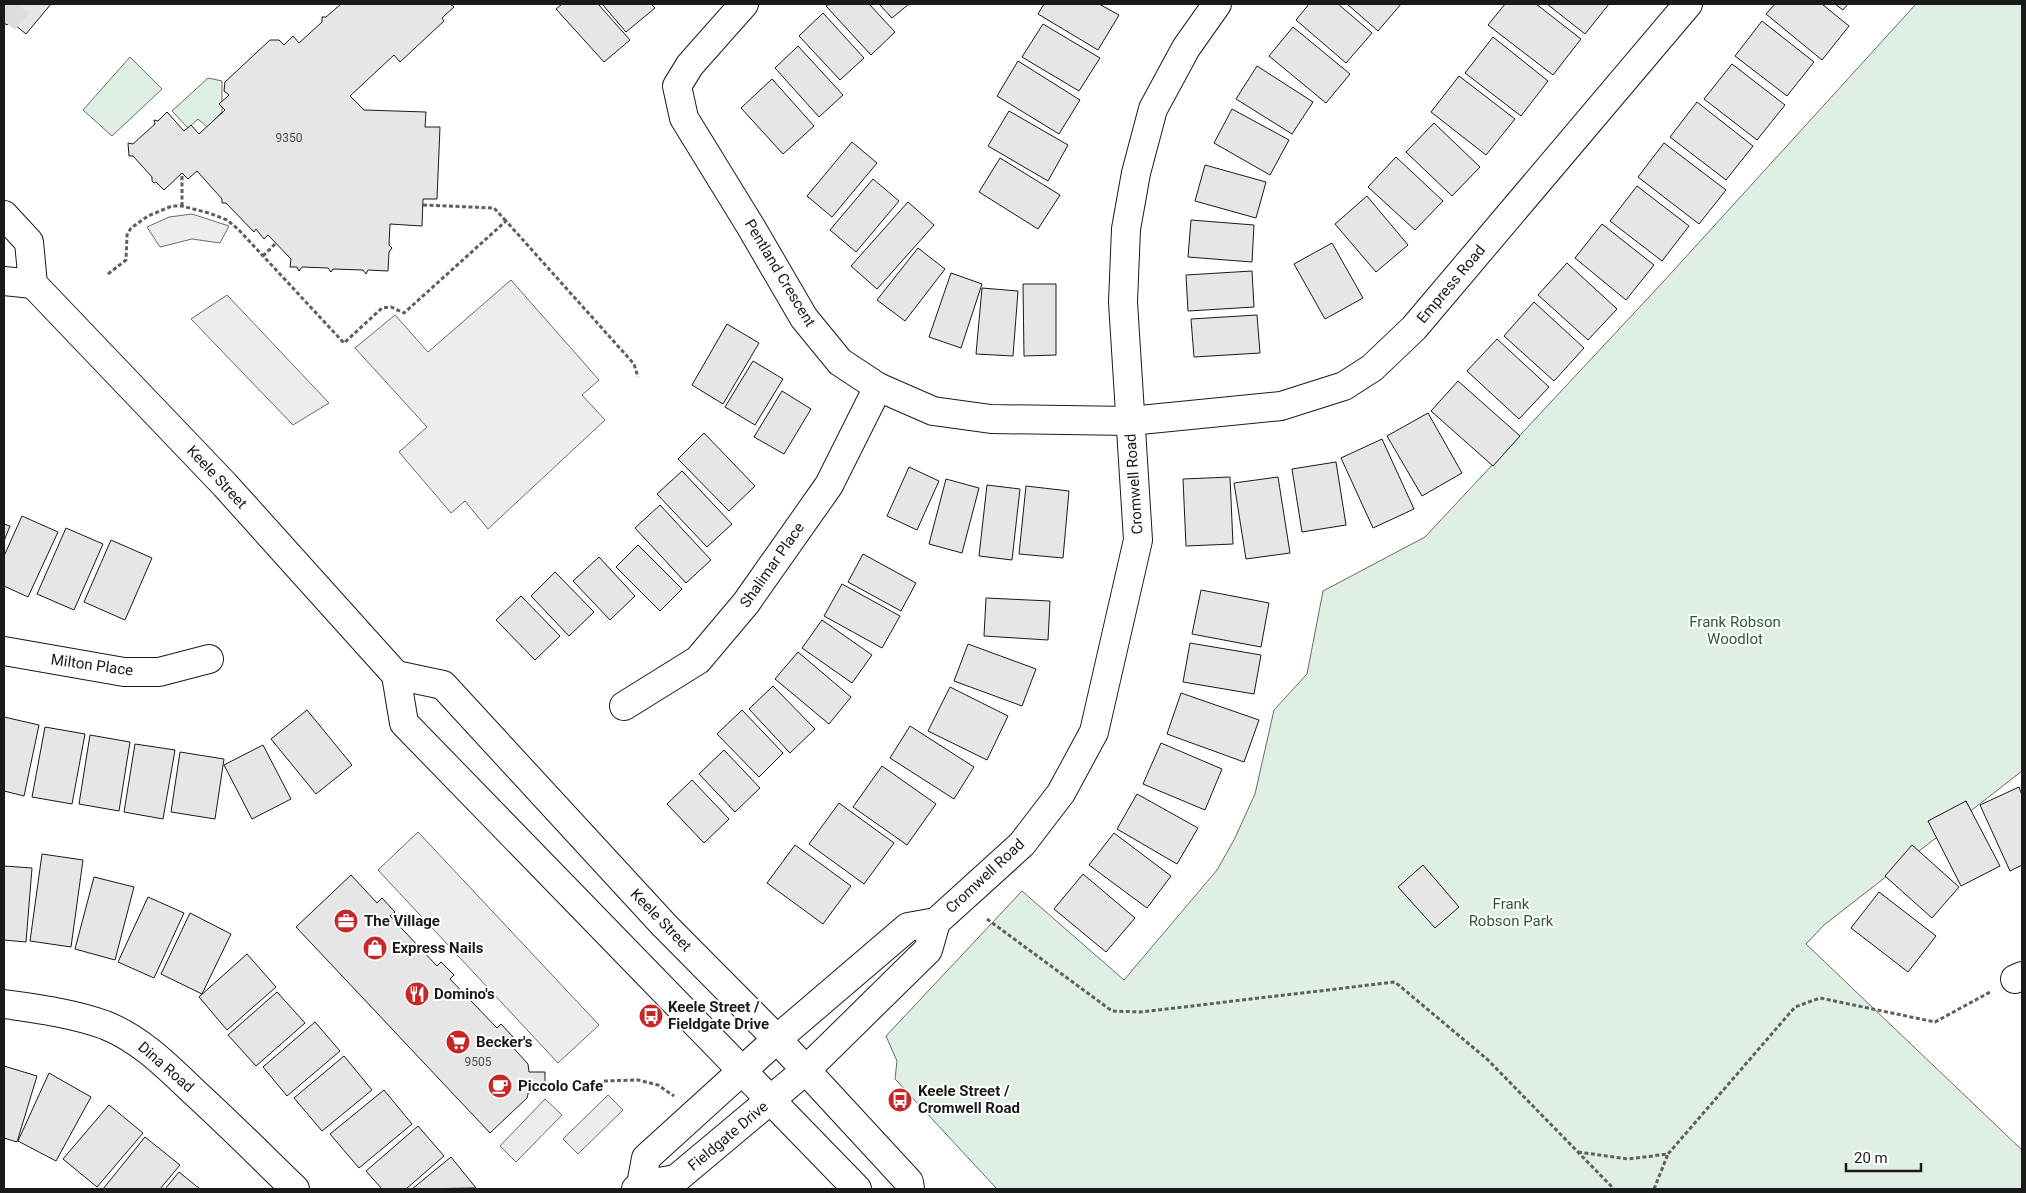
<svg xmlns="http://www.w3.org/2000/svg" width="2026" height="1193" font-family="Roboto,sans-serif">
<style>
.green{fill:#e0efe3;stroke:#6a6a6a}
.parking{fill:#ededed;stroke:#6a6a6a}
.building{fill:#e6e6e6;stroke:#1a1a1a}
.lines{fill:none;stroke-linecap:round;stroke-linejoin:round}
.minor-tunnel{stroke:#ddd;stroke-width:28;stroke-dasharray:28 14;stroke-linecap:butt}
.minor-casing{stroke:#1a1a1a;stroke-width:30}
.major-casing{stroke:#1a1a1a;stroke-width:30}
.path{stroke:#5f5f5f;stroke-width:3;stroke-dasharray:4 2.5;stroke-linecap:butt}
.minor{stroke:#fff;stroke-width:28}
.major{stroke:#fff;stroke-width:28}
.labels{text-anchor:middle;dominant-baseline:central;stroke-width:4;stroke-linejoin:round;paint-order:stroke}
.number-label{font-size:12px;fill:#4d4d4d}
.street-label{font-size:15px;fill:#1a1a1a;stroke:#fff}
.park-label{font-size:15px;fill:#2b5a34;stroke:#fff}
.poi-label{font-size:15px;font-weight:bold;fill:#1a1a1a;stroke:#fff;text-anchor:start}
</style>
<rect width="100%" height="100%" fill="#fff"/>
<g class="green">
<path d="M1916,4H2022V771L1824,925L1806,944L2022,1150V1189H997L895,1079L897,1061L886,1036L1022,891L1124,980L1217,870L1234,840L1255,794L1274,710L1307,674L1323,591L1425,537L1663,282Z"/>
<path d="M130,57L162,89L112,136L83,110Z"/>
<path d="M208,78L222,81V112L207,127L198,119L188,128L172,111Z"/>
</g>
<g class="parking">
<path d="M192,214L229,226L220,243L192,239L160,247L147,227L169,217Z"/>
<path d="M511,280L599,380L582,395L605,420L488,529L465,501L451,513L399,452L427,427L355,348L395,315L428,352Z"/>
<path d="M227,295L329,403L293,425L191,319Z"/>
<path d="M418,832L599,1025L558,1063L378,870Z"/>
<path d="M608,1095L623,1110L578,1154L563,1139Z"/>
<path d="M545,1099L562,1115L516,1162L500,1146Z"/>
</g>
<g class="building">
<path d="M4,4H51L26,34L10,21L7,25L4,23Z"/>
<path d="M341,4H450L454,7L442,18L444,21L400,62L394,55L350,96L364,110L426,112L425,127H440L437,199H423L422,226L390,224L389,245L392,248L389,252L388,271L368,270L366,274L363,270L333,269L331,272L328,268L302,267L299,271L297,267H290L291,259L268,235L264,239L256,229L254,232L226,203H222V199L197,171L188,179L182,173L164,190L156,182L154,183L152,181V177L133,156H129L128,143L133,144L155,124L154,120L158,121L167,112L184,131L191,125L199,134L225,110L219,104L229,95L224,91L225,82L270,40H279L284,45L293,36L299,43L322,22V17H326Z"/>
<path d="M562,4H598L630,40L604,62L556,9Z"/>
<path d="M602,4H651L655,8L626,32Z"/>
<path d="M829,4H869L895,32L871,55L826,6Z"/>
<path d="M879,4H909L892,18Z"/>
<path d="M1044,4H1099L1119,15L1098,50L1038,14Z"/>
<path d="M1309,4H1338L1372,33L1346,63L1296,20Z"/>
<path d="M1347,4H1401L1378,31Z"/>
<path d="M1505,4H1536L1581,39L1553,75L1488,25Z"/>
<path d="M1547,4H1609L1585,34Z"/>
<path d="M1775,4H1822L1849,26L1822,60L1766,14Z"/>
<path d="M1835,4H1848L1843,10Z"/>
<path d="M823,13L864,58L840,80L799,36Z"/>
<path d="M1762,21L1814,62L1787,96L1735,56Z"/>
<path d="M1043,24L1100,58L1079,91L1022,57Z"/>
<path d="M1293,27L1350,74L1326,103L1269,56Z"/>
<path d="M1493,37L1548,81L1521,116L1465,73Z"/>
<path d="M798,46L843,95L819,117L775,68Z"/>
<path d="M1018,61L1080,100L1059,134L997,96Z"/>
<path d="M1732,64L1785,105L1757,140L1704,99Z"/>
<path d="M1257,66L1313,102L1292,134L1236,99Z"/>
<path d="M1459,76L1515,119L1486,155L1431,112Z"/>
<path d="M772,79L814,126L783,154L741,108Z"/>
<path d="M1697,102L1753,146L1726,180L1670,137Z"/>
<path d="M1232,109L1289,140L1270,175L1214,143Z"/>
<path d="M1009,111L1068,145L1048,181L988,146Z"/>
<path d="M1434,123L1480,167L1452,196L1406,152Z"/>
<path d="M852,142L877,163L832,217L807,196Z"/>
<path d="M1664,143L1726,190L1699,224L1638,177Z"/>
<path d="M1396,157L1443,201L1415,230L1368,187Z"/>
<path d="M1000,158L1060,195L1038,229L979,192Z"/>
<path d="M1205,165L1266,182L1256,218L1195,201Z"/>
<path d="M873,179L899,201L856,252L830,230Z"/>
<path d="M1637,186L1689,226L1662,261L1610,221Z"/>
<path d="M1367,196L1408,245L1376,272L1335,224Z"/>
<path d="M908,202L934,225L877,289L851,266Z"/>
<path d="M1191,220L1254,225L1252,262L1188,257Z"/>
<path d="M1602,224L1654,265L1626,300L1575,258Z"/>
<path d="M1332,243L1363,298L1325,319L1294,264Z"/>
<path d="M918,248L945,269L905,321L877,300Z"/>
<path d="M1567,263L1617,309L1588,340L1538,295Z"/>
<path d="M1252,271L1254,307L1188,311L1186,275Z"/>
<path d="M951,273L982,284L961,348L929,337Z"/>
<path d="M1023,284H1056V355L1024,356Z"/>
<path d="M982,288L1018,291L1013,356L976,354Z"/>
<path d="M1534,302L1584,348L1554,381L1504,336Z"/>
<path d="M1257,315L1260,353L1194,357L1191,319Z"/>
<path d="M727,324L759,343L723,404L692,385Z"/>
<path d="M1497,339L1549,387L1519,419L1467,371Z"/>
<path d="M753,361L783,379L755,425L725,407Z"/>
<path d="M1458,381L1520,436L1493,466L1431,411Z"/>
<path d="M782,391L811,409L784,454L754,437Z"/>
<path d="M1428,413L1462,473L1422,496L1387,436Z"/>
<path d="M704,433L755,486L729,511L678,459Z"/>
<path d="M1382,439L1414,509L1373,528L1341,458Z"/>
<path d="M1336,462L1346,525L1302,532L1292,469Z"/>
<path d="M909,467L939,481L917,530L887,516Z"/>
<path d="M682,471L732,524L707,547L657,494Z"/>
<path d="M1230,477L1233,544L1186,546L1183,479Z"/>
<path d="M1278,477L1290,553L1246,559L1234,483Z"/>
<path d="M946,479L979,488L962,553L929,544Z"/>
<path d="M987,485L1020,489L1012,560L979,556Z"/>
<path d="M1026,486L1069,491L1063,558L1019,554Z"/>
<path d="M660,505L711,560L686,583L635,528Z"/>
<path d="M22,516L58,532L28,597L4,586V556Z"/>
<path d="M4,524L10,526L4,541Z"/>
<path d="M66,528L103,544L74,610L37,594Z"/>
<path d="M111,540L152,558L125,620L84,602Z"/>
<path d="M638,545L682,589L660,611L616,567Z"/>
<path d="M863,554L916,583L901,611L848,582Z"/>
<path d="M599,557L635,596L610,620L573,581Z"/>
<path d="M555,572L594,612L569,636L531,596Z"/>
<path d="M842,584L900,616L882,648L824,616Z"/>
<path d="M1201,590L1269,603L1261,647L1192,634Z"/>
<path d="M521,596L560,636L535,660L496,620Z"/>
<path d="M986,598L1050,601L1048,640L984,636Z"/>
<path d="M822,620L872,655L852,683L802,648Z"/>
<path d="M1190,643L1261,655L1254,694L1183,682Z"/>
<path d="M968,644L1036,669L1022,706L954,681Z"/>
<path d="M798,652L851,697L829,724L775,679Z"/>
<path d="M773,686L815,729L790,753L749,709Z"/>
<path d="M950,687L1008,716L987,760L928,731Z"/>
<path d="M1181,693L1259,720L1244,762L1167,734Z"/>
<path d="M307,710L352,765L316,794L271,739Z"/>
<path d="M742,710L783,753L759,777L717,734Z"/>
<path d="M4,717L39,725L24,796L4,791Z"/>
<path d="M910,726L974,767L954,799L890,758Z"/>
<path d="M45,727L85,734L72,804L32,797Z"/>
<path d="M90,735L130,742L119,811L79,804Z"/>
<path d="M1161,743L1222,769L1205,810L1143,784Z"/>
<path d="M135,744L175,750L163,819L124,812Z"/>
<path d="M263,745L291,799L252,819L224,765Z"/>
<path d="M724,750L760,788L735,812L699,774Z"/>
<path d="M180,752L224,759L215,819L171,812Z"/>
<path d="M882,766L936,804L907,845L853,807Z"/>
<path d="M692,780L729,819L704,843L667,804Z"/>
<path d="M2019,787L2022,795V865L2010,871L1980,805Z"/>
<path d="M1137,794L1198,828L1177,864L1117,829Z"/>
<path d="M1966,801L2000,866L1961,886L1928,821Z"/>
<path d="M839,803L894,843L864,884L809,844Z"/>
<path d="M1114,833L1171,876L1147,908L1089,865Z"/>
<path d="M795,845L851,886L823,924L767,883Z"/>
<path d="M1912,845L1959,887L1932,918L1885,876Z"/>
<path d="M42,854L83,860L71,947L30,941Z"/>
<path d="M1423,865L1459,907L1435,928L1398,887Z"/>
<path d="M4,866L32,868L26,942L4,940Z"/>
<path d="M1083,874L1135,918L1106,952L1054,909Z"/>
<path d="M351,875L377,903L382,898L395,912L390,916L437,966L441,962L454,975L450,979L497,1028L501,1024L514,1038L509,1043L528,1064L529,1072H545V1091L529,1090L527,1098L490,1133L296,927Z"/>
<path d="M94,877L134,887L115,960L75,949Z"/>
<path d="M1879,892L1936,936L1908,972L1851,928Z"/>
<path d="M148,897L184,913L154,978L118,962Z"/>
<path d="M190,913L231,934L202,994L161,974Z"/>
<path d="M247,954L276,987L227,1030L199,997Z"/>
<path d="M277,992L305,1023L256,1066L228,1035Z"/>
<path d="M315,1022L340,1051L287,1096L263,1067Z"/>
<path d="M344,1056L372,1090L322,1131L294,1098Z"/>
<path d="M4,1066L37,1076L17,1142L4,1138Z"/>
<path d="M49,1073L91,1097L56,1161L18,1141Z"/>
<path d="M384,1090L412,1124L359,1168L330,1134Z"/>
<path d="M109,1105L143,1133L97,1187L63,1159Z"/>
<path d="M418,1126L444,1156L406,1189H382L366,1171Z"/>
<path d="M145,1137L180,1165L160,1189H103Z"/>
<path d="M451,1157L476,1188L412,1189Z"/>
<path d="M179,1172L200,1189H165Z"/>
</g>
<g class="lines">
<path class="minor-tunnel" d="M4,21L18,4"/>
<defs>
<g id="minor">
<path d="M744,4L690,65L677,86L684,118L751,227L804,318L840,362L878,387L933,411L991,419L1130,421L1281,406L1344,386L1372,368L1414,328L1688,4"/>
<path d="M4,651L124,672H159L209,659"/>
<path d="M624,706L698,660L746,603L829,485L878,387"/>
<path d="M2015,979L2022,976"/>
<path d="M4,1004C38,1009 72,1013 105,1025C140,1039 166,1065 193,1091C228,1123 261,1156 295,1189"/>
<path d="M641,1185L646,1158L777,1039L908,927L936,922"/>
<path d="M636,1189L641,1185L676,1179L806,1070L928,950L936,922L1022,844L1061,793L1094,732L1138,540L1123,302L1126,229L1136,173L1153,109L1186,48L1217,4"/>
</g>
<g id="major">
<path d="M4,215L29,242L33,284L225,485L396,675L404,723L857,1189"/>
<path d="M4,281L33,284"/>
<path d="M396,675L443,685L664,925L777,1039L909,1182L910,1189"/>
</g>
</defs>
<use href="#minor" class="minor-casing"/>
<use href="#major" class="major-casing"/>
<g class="path">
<path d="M423,205L494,208L506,221"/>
<path d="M182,206V173"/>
<path d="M263,256L276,243"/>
<path d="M108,274L126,260L127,235L131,228L148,216L172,206H182L209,213L227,220L238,229L344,343L382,308L391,307L404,313L506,221L634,364L638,377"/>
<path d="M987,919L1112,1011L1141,1012L1395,982L1488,1060L1614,1189"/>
<path d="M604,1081L638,1080L658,1085L674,1096"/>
<path d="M1578,1152L1628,1159L1668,1154L1795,1007L1820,998L1935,1022L1992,991"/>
<path d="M1654,1189L1668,1154"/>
</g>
<use href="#minor" class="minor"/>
<use href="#major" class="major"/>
</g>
<defs>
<symbol id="office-disc" viewBox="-11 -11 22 22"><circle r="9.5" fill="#c62828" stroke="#fff"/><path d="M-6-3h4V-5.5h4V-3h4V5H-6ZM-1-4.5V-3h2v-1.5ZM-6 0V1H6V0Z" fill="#fff"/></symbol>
<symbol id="shop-disc" viewBox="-11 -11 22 22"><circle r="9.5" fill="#c62828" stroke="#fff"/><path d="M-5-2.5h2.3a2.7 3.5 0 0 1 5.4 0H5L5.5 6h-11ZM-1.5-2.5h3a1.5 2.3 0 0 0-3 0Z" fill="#fff"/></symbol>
<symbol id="restaurant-disc" viewBox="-11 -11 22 22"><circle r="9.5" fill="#c62828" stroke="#fff"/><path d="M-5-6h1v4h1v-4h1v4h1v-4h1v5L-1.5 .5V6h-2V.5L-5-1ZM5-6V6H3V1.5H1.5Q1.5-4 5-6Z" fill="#fff"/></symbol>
<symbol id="bus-disc" viewBox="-11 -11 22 22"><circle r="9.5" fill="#c62828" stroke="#fff"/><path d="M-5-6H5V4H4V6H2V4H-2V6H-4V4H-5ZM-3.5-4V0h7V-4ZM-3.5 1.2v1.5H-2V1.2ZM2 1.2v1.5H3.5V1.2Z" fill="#fff"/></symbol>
<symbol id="supermarket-disc" viewBox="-11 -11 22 22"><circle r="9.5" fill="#c62828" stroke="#fff"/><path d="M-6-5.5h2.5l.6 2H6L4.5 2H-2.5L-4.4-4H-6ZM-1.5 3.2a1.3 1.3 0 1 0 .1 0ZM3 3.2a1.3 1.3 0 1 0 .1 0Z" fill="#fff"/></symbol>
<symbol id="cafe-disc" viewBox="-11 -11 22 22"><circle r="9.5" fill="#c62828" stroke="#fff"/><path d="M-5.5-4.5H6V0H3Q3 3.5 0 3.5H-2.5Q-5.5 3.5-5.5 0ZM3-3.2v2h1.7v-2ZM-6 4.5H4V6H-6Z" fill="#fff"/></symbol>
</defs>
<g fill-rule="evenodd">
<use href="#office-disc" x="332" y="907" width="28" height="28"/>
<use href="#shop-disc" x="361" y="934" width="28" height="28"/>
<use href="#restaurant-disc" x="403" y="980" width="28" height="28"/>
<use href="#bus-disc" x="637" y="1002" width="28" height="28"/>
<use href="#supermarket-disc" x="444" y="1028" width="28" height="28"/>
<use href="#cafe-disc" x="486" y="1072" width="28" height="28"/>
<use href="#bus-disc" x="886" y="1086" width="28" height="28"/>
</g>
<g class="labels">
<g class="number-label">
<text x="289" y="138">9350</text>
<text x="478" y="1062">9505</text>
</g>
<g class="street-label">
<text transform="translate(780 273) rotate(59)">Pentland Crescent</text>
<text transform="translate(1451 284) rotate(-50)">Empress Road</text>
<text transform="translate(217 477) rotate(47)">Keele Street</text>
<text transform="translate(1134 484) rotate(-94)">Cromwell Road</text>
<text transform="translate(772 565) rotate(-55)">Shalimar Place</text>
<text transform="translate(92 665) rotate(8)">Milton Place</text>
<text transform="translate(985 876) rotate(-43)">Cromwell Road</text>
<text transform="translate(661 920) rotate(46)">Keele Street</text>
<text transform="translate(166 1067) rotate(41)">Dina Road</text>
<text transform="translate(728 1136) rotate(-40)">Fieldgate Drive</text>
</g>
<g class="park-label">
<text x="1735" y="622">Frank Robson<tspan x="1735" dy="17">Woodlot</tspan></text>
<text x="1511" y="904">Frank<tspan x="1511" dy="17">Robson Park</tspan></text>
</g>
<g class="poi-label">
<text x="364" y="921">The Village</text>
<text x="392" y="948">Express Nails</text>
<text x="434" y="994">Domino's</text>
<text x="668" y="1007">Keele Street /<tspan x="668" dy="17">Fieldgate Drive</tspan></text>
<text x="476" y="1042">Becker's</text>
<text x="518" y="1086">Piccolo Cafe</text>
<text x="918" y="1091">Keele Street /<tspan x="918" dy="17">Cromwell Road</tspan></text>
</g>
</g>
<rect width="2026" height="1193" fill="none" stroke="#1a1a1a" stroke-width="10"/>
<path d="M1846 1163v8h75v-8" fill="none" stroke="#1a1a1a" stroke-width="2.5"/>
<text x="1854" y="1163" font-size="15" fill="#1a1a1a" stroke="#ffffff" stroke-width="4" paint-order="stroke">20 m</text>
</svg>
